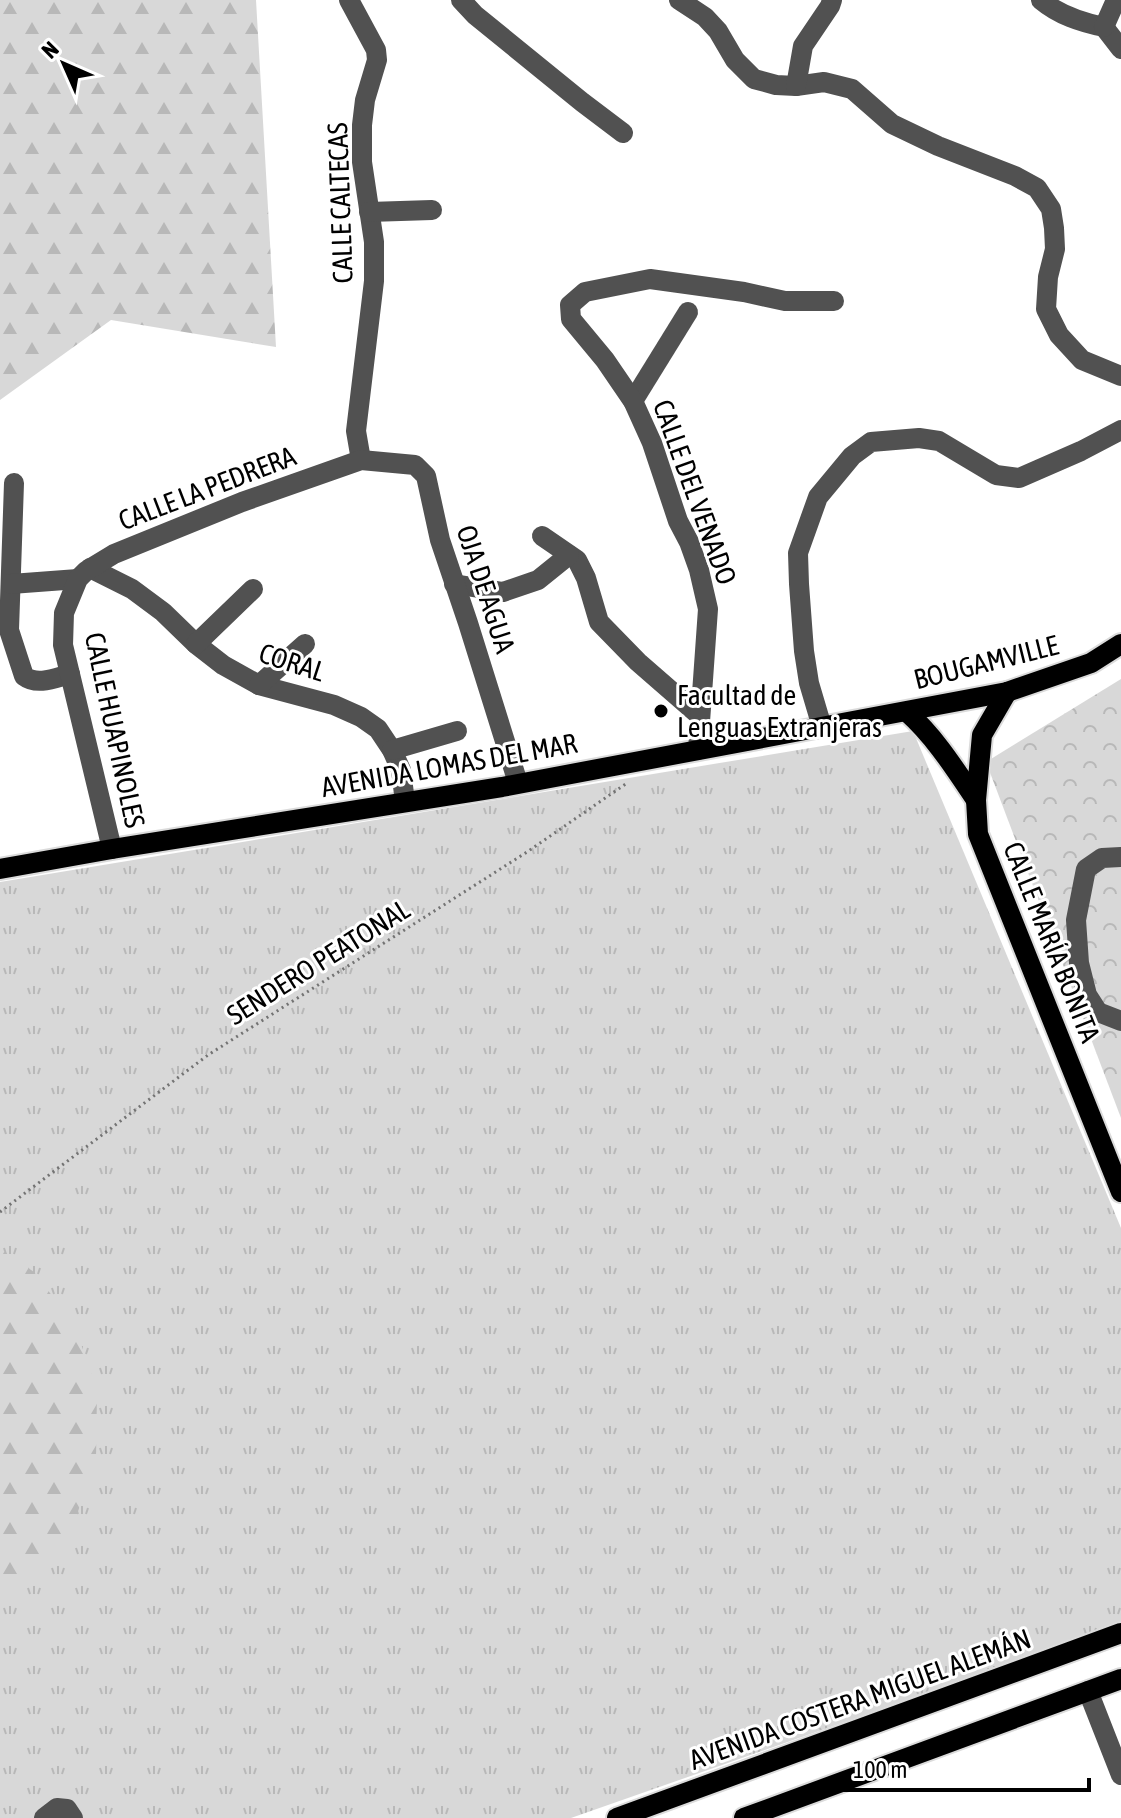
<svg xmlns="http://www.w3.org/2000/svg" width="1121" height="1818" font-family="'Asap Condensed',sans-serif">
<style>
.grass{fill:url(#grass-tufts)}
.forest{fill:url(#forest-firs)}
.park{fill:url(#park-crowns)}
.lines{fill:none;stroke-linecap:round;stroke-linejoin:round}
.major-casing{stroke:#dbdbdb;stroke-width:24}
.path{stroke:#737373;stroke-width:3;stroke-dasharray:2 4;stroke-linecap:butt}
.minor{stroke:#515151;stroke-width:20}
.major{stroke:#000;stroke-width:20}
.poi-dot{fill:#000;stroke:#fff;stroke-width:3}
.labels{text-anchor:middle;dominant-baseline:central;stroke-width:6;stroke-linejoin:round;paint-order:stroke}
.street-label{font-size:28px;fill:#000;stroke:#fff}
.poi-label{font-size:28px;fill:#000;stroke:#fff;text-anchor:start}
</style>
<defs>
<pattern id="grass-tufts" width="24" height="20" patternUnits="userSpaceOnUse" patternTransform="scale(2)"><rect width="24" height="20" fill="#d8d8d8"/><path d="M3 7l-1-3M5 7V3M7 7l1-3M15 17l-1-3M17 17v-4M19 17l1-3" fill="none" stroke="#b8b8b8"/></pattern>
<pattern id="forest-firs" width="22" height="20" patternUnits="userSpaceOnUse" patternTransform="scale(2)"><rect width="22" height="20" fill="#d8d8d8"/><path d="M5 1l3.5 6h-7zM16 11l3.5 6h-7z" fill="#b8b8b8"/></pattern>
<pattern id="park-crowns" width="20" height="18" patternUnits="userSpaceOnUse" patternTransform="scale(2)"><rect width="20" height="18" fill="#d8d8d8"/><path d="M2 6a3 3 0 1 1 6 0M12 15a3 3 0 1 1 6 0" fill="none" stroke="#b8b8b8"/></pattern>
</defs>
<rect width="100%" height="100%" fill="#fff"/>
<path class="grass" d="M913,731L1121,1228V1625L571,1818H0V882Z"/>
<g class="forest">
<path d="M0,0H256L276,347L111,320L0,400Z"/>
<path d="M0,1249L34,1272L75,1326L97,1391L96,1459L74,1523L33,1578L0,1599Z"/>
</g>
<path class="park" d="M1121,679V1118L986,762Z"/>
<g class="lines">
<defs>
<g id="major">
<path d="M1007,692L982,735L976,800L978,834L1121,1192"/>
<path d="M907,712C935,737 955,769 976,800"/>
<path d="M0,869L112,849L502,787L1007,692L1091,663L1121,644"/>
<path d="M617,1818L1121,1633"/>
<path d="M744,1818L1121,1679"/>
</g>
</defs>
<use href="#major" class="major-casing"/>
<path class="path" d="M0,1212L208,1055L527,852L627,783"/>
<g class="minor">
<path d="M349,0L376,50L377,60L365,100L362,125V162L374,242V281L356,431L361,460"/>
<path d="M461,0L475,15L582,102L623,133"/>
<path d="M679,0L705,17L718,31L735,60L754,79L776,85L796,86L824,82L852,89L892,124L938,146L1015,176L1037,188L1051,209L1054,228L1055,249L1048,277L1046,309L1059,335L1082,360L1121,376"/>
<path d="M1041,0C1059,15 1080,22 1104,27L1121,49"/>
<path d="M1104,27L1116,0"/>
<path d="M796,86L803,46L830,6L832,0"/>
<path d="M369,212L432,210"/>
<path d="M633,401L688,312"/>
<path d="M14,483L9,630L24,676C37,686 55,678 70,674"/>
<path d="M542,536L577,560L586,578L599,622L638,662L700,716"/>
<path d="M90,568L132,589L163,612L196,644L223,665L259,685L334,705L361,717L378,729L392,750L401,770L405,802"/>
<path d="M11,584L78,579"/>
<path d="M454,584L503,592L538,580L569,555"/>
<path d="M196,644L253,589"/>
<path d="M259,685L305,644"/>
<path d="M822,727L809,683L804,651L799,584L798,553L818,497L852,456L871,442L919,438L939,441L996,475L1019,478L1081,451L1121,430"/>
<path d="M392,750L457,731"/>
<path d="M698,750L708,609L699,570L689,542L678,521L652,443L633,401L605,360L571,319L570,305L585,292L650,279L744,292L785,301H834"/>
<path d="M112,849L63,645L64,613L78,579L86,571L114,554L242,502L361,460L415,465L426,476L440,540L468,623L518,783"/>
<path d="M1121,857L1102,858L1086,869L1076,920L1079,963L1087,995L1098,1012L1121,1021"/>
<path d="M1088,1691L1121,1775"/>
<path d="M44,1818L57,1808L67,1809L73,1818"/>
</g>
<use href="#major" class="major"/>
</g>
<circle class="poi-dot" cx="661" cy="711" r="8"/>
<g class="labels">
<g class="street-label">
<text transform="translate(340 203) rotate(-92)">CALLE CALTECAS</text>
<text transform="translate(207 488) rotate(-21)">CALLE LA PEDRERA</text>
<text transform="translate(695 492) rotate(70)">CALLE DEL VENADO</text>
<text transform="translate(486 589) rotate(72)">OJA DE AGUA</text>
<text transform="translate(292 662) rotate(18)">CORAL</text>
<text transform="translate(986 662) rotate(-14)">BOUGAMVILLE</text>
<text transform="translate(115 730) rotate(78)">CALLE HUAPINOLES</text>
<text transform="translate(449 765) rotate(-10)">AVENIDA LOMAS DEL MAR</text>
<text transform="translate(1052 942) rotate(68)">CALLE MARÍA BONITA</text>
<text transform="translate(318 962) rotate(-32)">SENDERO PEATONAL</text>
<text transform="translate(860 1699) rotate(-20)">AVENIDA COSTERA MIGUEL ALEMÁN</text>
</g>
<g class="poi-label">
<text x="677" y="695">Facultad de<tspan x="677" dy="32">Lenguas Extranjeras</tspan></text>
</g>
</g>
<g transform="translate(64 64) rotate(315)" stroke="#ffffff" stroke-width="6" paint-order="stroke">
<path d="M0-6L14 30L0 20L-14 30Z" fill="#000000"/>
<text y="-12" font-size="22" font-weight="bold" text-anchor="middle" fill="#000000">N</text>
</g>
<path d="M841 1778v12h248v-12" fill="none" stroke="#000000" stroke-width="4"/>
<text x="853" y="1778" font-size="24" fill="#000000" stroke="#ffffff" stroke-width="6" paint-order="stroke">100 m</text>
</svg>
